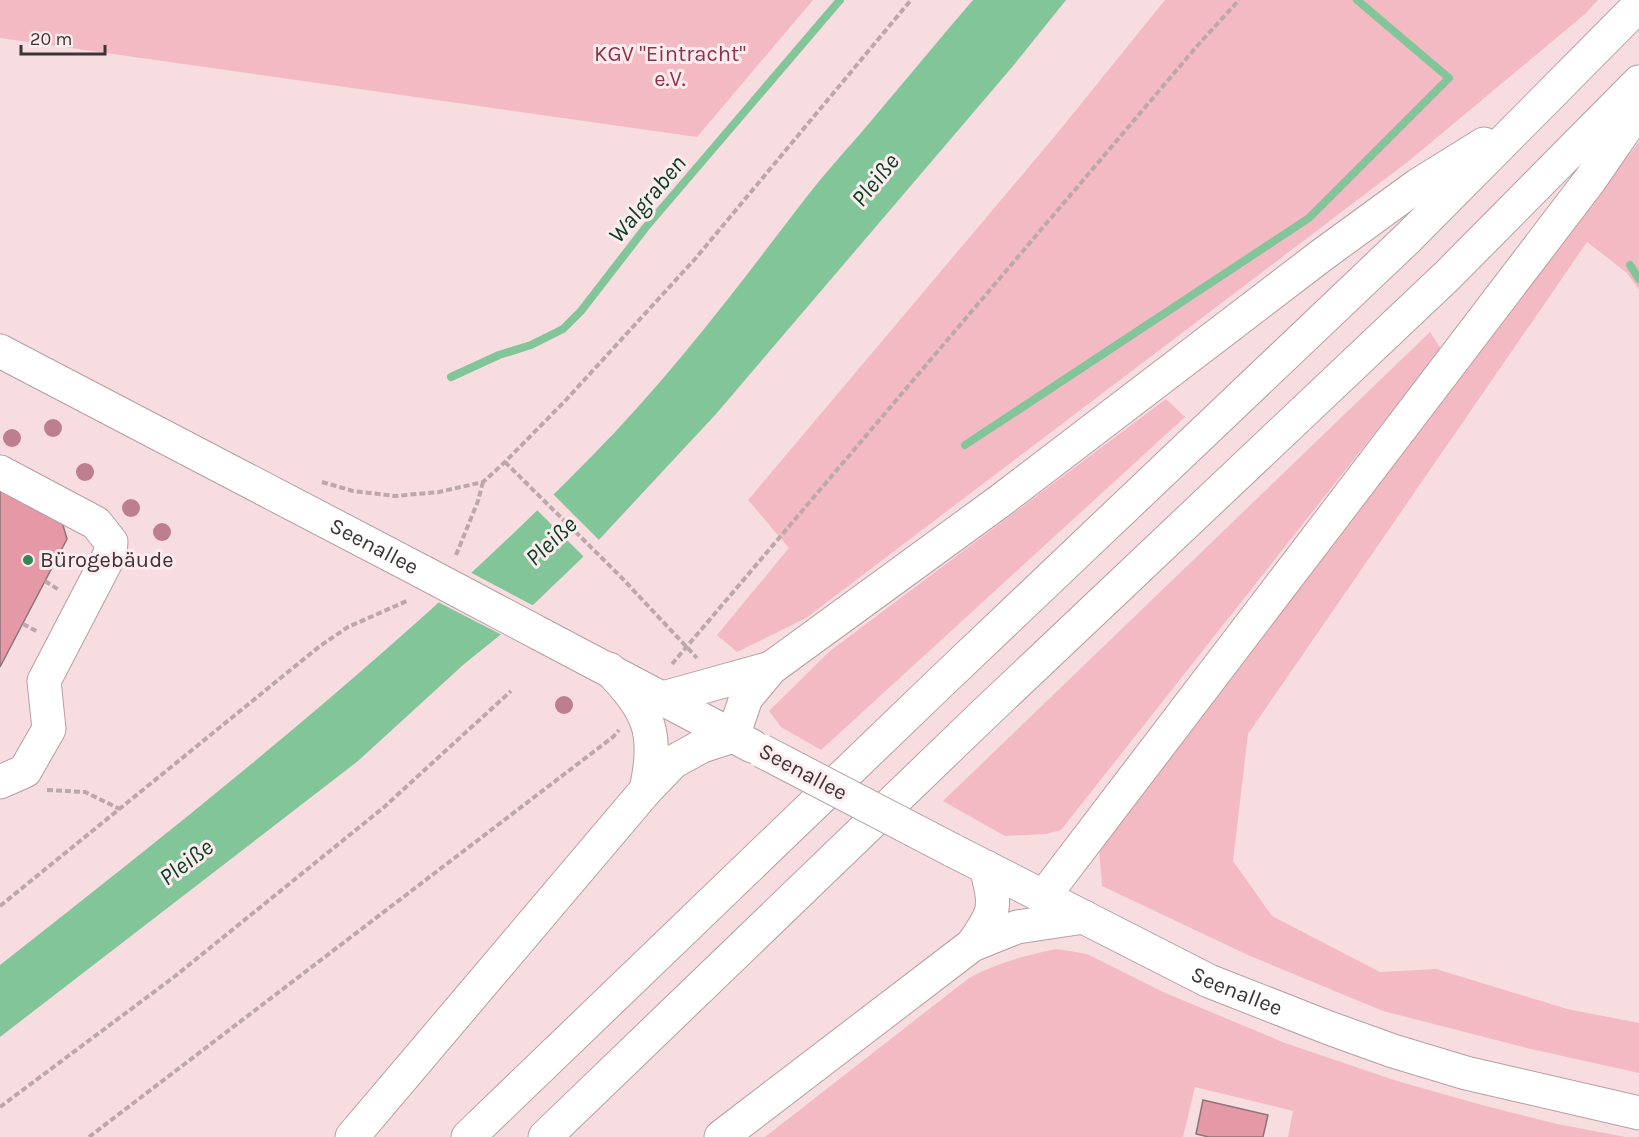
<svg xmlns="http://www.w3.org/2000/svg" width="1639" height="1137" font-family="Karla,sans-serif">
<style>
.green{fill:#f4bac3}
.water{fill:#81c598}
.pier{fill:#f7dce0}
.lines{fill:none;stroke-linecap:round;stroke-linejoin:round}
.stream{stroke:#81c598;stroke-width:8}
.building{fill:#e598a6;stroke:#8c7478;stroke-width:1.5}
.minor-casing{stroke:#b79ea2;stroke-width:35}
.major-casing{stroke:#b79ea2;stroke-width:35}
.highway-casing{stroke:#b79ea2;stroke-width:35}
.path{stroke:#bca7aa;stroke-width:4;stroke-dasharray:6 3;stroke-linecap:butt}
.minor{stroke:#fff;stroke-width:33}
.major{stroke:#fff;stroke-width:33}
.highway{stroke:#fff;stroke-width:33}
.major-bridge-casing{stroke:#b79ea2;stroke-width:35;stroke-linecap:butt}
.major-bridge{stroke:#fff;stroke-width:33}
.tree{fill:#bd7e8e}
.poi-dot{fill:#368657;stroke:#fdecee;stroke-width:2}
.labels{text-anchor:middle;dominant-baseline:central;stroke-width:6;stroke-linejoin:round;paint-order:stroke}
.park-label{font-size:22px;fill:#8d324a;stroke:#fdecee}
.street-label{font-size:22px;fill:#3d3334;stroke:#fdecee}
.poi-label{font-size:22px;fill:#3d3334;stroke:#fdecee;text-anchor:start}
.water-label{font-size:24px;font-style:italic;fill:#053d20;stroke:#fdecee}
</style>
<rect width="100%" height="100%" fill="#f7dce0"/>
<g class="green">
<path d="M0,0H813L697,137L0,38Z"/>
<path d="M1165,0H1598L1585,14L1410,160L806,618L737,652L717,635L789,548L748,500L1055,136Z"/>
<path d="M1639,142V290L1627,273L1587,242L1248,734L1233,861L1272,916L1380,972L1436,969L1567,1009L1639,1023V1073L1531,1049L1383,1011L1248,955L1102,886L1099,848L1355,517L1571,229Z"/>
<path d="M1430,332L1441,349L1061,830L1046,834L1005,836L943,801Z"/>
<path d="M1166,399L1185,417L821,750L781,727L769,711L830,651Z"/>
<path d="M1057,949L1087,954L1163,992L1285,1043L1397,1081L1482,1105L1557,1124L1626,1137H1288L1293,1111L1195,1087L1183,1137H765L969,978C997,963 1025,955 1057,949Z"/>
</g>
<path class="water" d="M973,0H1066L1013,66L716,414L582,558L510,627L463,665L358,761L0,1037V965C205,804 409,642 592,456C672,375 739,285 808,195C826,172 847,149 866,127C902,84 937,42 973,0Z"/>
<g class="pier">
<path d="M551,492L601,542L586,559L535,508Z"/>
<path d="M468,571L536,607L504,636L436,601Z"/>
</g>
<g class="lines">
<g class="stream">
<path d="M1630,265L1639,279"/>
<path d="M451,377L499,355L531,345L563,329L581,311L646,227L840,0"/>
<path d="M965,445L1309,218L1449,78L1357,0"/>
</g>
</g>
<g class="building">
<path d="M0,489L62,522L67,539L0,667Z"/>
<path d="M1203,1100L1268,1115L1263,1137H1209L1196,1134Z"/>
</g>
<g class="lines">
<defs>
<path id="minor" d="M0,472L96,523L111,542L110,554L44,681L49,729L25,771L0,782"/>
<g id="major">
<path id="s1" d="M0,351L423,572"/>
<path d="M542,635L752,746"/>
<path id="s2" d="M952,850L1209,981L1329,1028L1393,1051L1466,1073L1639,1113"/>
</g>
<g id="highway">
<path d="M609,669C649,711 659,732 646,790"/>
<path d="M663,698L771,668"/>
<path d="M1044,896L1590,180L1639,109"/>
<path d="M972,945C997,910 996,907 986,867"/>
<path d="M352,1137L646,790L673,762L702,746L733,736L746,698L771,668L1000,501L1322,255L1418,185L1484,144"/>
<path d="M468,1137L942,681L1409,237L1639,5"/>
<path d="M545,1137L981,717L1448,275L1639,82"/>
<path d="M721,1137L972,945L1017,927L1084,917"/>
</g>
</defs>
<use href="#minor" class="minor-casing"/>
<use href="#major" class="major-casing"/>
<use href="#highway" class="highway-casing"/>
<g class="path">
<path d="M505,462L620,576L697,658"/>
<path d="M322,482L353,491L395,496L439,492L483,482L505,462L565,401L695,259L911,0"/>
<path d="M456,555L478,501L483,482"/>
<path d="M45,581L59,590"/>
<path d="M23,624L38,632"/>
<path d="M672,664L1198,45L1239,0"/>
<path d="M47,790L85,792L120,809"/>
<path d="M0,906L320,646L348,627L409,600"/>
<path d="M0,1107L174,977L383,808L511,691"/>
<path d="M89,1137L613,737L619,730"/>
</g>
<use href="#minor" class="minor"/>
<use href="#major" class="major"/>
<use href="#highway" class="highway"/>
<defs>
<g id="major-bridge">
<path d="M423,572L542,635"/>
<path d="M762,751L952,850"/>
</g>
</defs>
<use href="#major-bridge" class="major-bridge-casing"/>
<use href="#major-bridge" class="major-bridge"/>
</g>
<g class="tree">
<circle cx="53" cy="428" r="9"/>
<circle cx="12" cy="438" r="9"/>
<circle cx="85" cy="472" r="9"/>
<circle cx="131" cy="508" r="9"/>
<circle cx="162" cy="532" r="9"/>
<circle cx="564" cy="705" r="9"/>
</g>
<circle class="poi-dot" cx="28" cy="560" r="6"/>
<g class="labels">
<g class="park-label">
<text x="670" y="54">KGV "Eintracht"<tspan x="670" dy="25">e.V.</tspan></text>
</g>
<g class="street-label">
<text stroke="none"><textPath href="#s1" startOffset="422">Seenallee</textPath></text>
<text transform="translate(803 772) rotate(28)">Seenallee</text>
<text stroke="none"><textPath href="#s2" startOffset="318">Seenallee</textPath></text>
</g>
<g class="poi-label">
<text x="40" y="560">Bürogebäude</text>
</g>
<g class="water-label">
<text transform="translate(875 180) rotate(-51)">Pleiße</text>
<text transform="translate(647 199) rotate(-50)">Walgraben</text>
<text transform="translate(551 541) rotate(-43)">Pleiße</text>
<text transform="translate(186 862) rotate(-37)">Pleiße</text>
</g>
</g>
<path d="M21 45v9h84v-9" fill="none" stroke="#3d3334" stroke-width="3"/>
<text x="30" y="45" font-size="18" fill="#3d3334" stroke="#fdecee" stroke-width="4.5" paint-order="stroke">20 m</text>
</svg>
